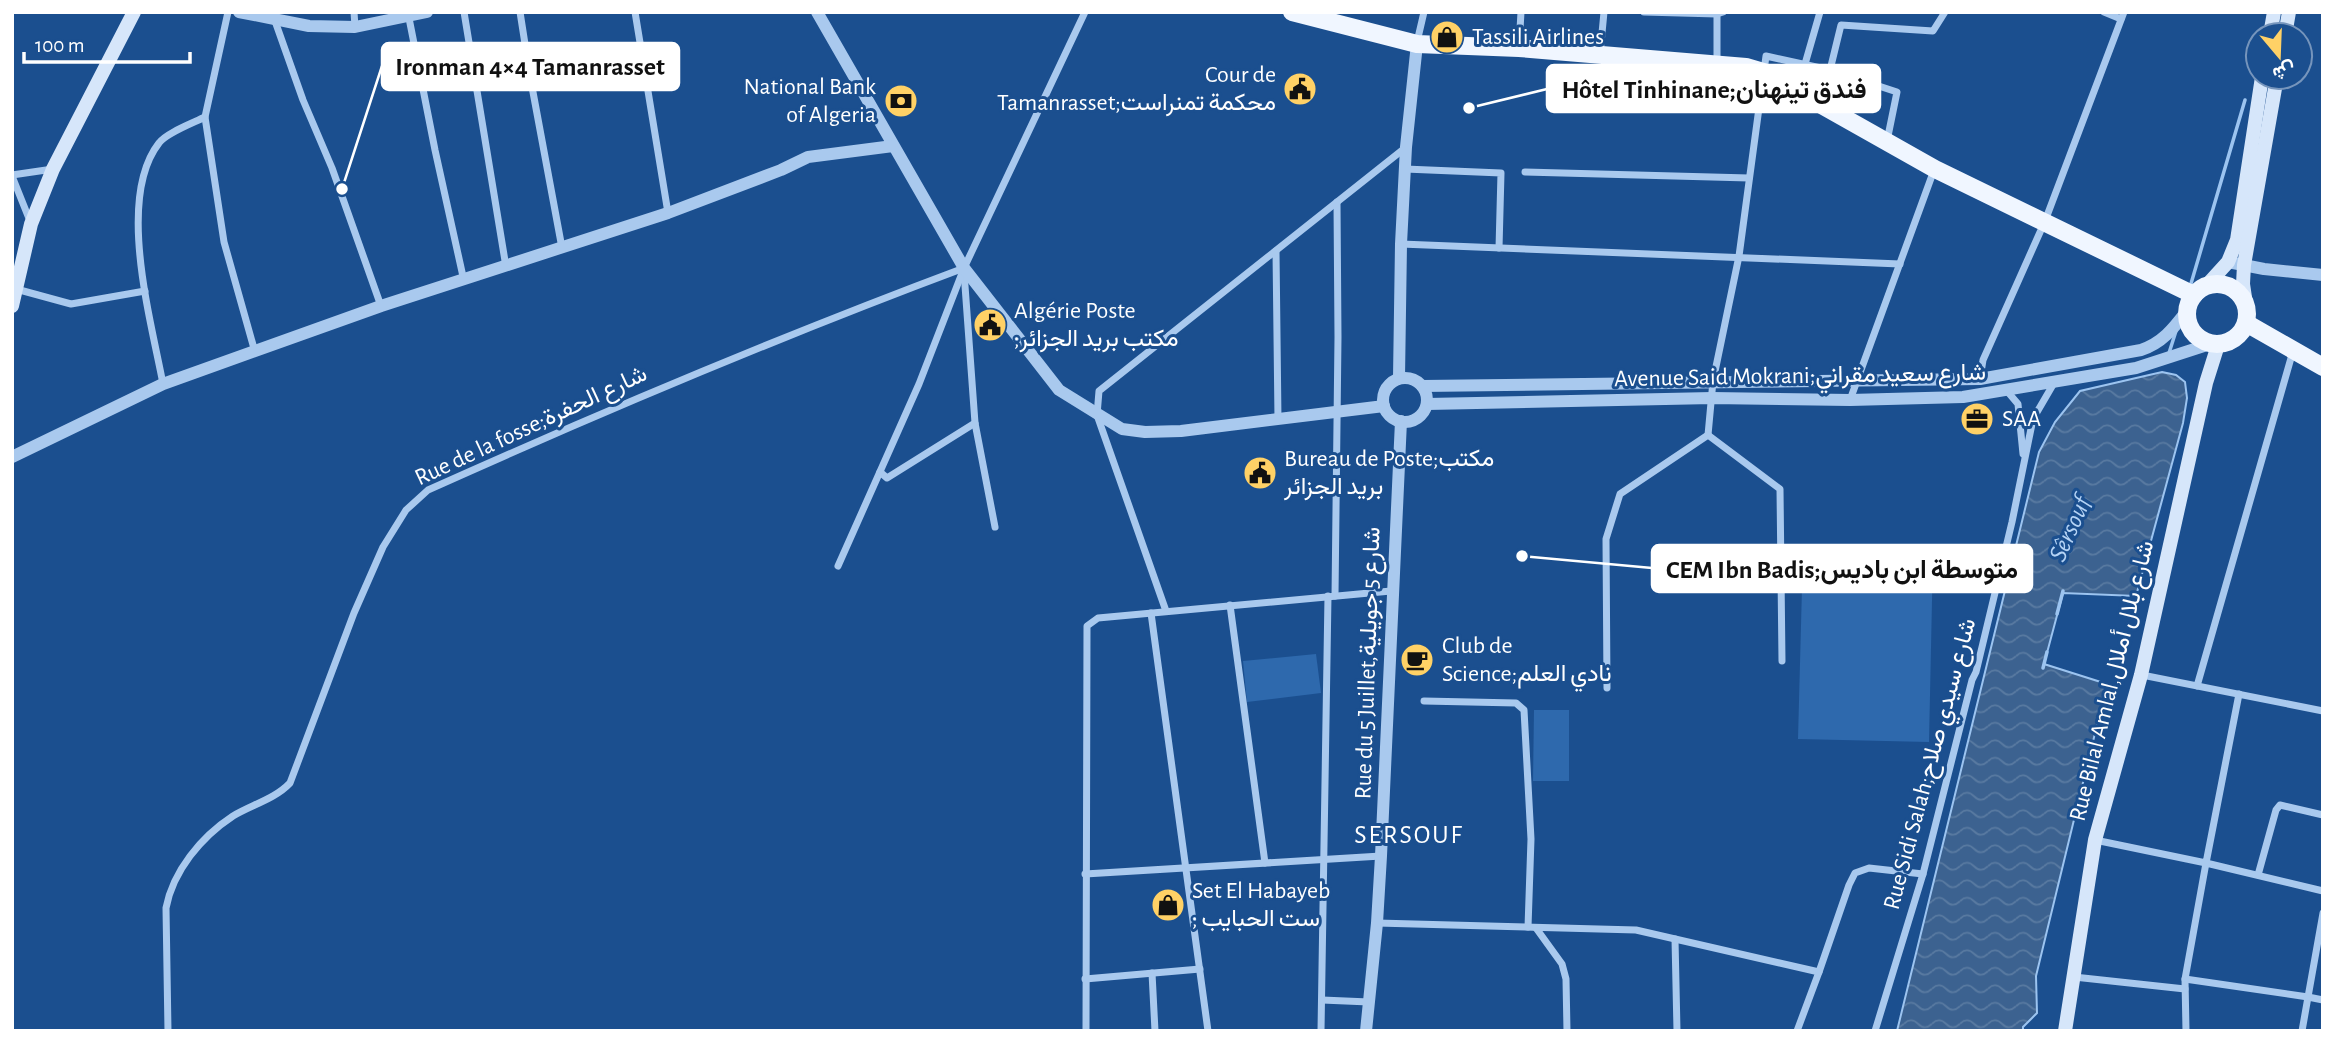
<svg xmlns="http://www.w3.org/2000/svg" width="2335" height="1043" font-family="'Alegreya Sans',Vazirmatn,sans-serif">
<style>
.pitch{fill:#2e69ad}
.water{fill:url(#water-waves);stroke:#9cc4f0;stroke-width:2}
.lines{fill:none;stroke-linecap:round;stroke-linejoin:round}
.stream{stroke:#9cc4f0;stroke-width:3.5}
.minor{stroke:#a9c9ee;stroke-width:7}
.tertiary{stroke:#a9c9ee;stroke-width:12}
.secondary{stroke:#d6e6fa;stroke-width:14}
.primary{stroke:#f0f6ff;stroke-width:18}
.labels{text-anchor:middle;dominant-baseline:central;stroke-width:6;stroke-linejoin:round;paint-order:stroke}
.poi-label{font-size:24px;fill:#fff;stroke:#1b4f8f;text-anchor:start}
.street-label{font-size:24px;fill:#fff;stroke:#1b4f8f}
.water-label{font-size:26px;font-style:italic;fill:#b5d3f5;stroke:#1b4f8f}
.neighbourhood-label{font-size:26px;letter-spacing:2px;fill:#fff;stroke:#1b4f8f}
.leader{fill:none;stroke:#fff;stroke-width:2.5}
.callout-dot{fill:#fff;stroke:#1b4f8f;stroke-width:2.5}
.callout{fill:#fff;stroke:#fff;stroke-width:2.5}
.callout-label{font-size:26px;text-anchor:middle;font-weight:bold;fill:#111}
</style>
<defs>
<pattern id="water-waves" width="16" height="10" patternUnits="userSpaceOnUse" patternTransform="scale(1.75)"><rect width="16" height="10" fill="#3c6290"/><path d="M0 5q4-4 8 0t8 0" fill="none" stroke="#597aa1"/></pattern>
</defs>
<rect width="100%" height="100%" fill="#1b4f8f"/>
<g class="pitch">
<path d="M1803,550L1933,553L1929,742L1798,739Z"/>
<path d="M1316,654L1321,693L1247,702L1243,661Z"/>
<path d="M1534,710H1569V781H1533Z"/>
</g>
<path class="water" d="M2162,372L2176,375L2185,382L2187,398L2183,423L2136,596L2063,593L2044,664L2107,684L2036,976L2037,1013L2023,1027V1031H1897L2039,452L2055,422L2080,391Z"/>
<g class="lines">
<g class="stream">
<path d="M2190,287L2245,100"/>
<path d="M2169,353L2176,331"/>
<path d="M2057,614L2063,591"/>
<path d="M2043,668L2047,652"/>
</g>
<g class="minor">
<path d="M354,12L355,27"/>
<path d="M464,12L506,267"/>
<path d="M520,12L530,76L562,248"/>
<path d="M635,12L668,213"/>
<path d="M1644,12L1717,14"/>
<path d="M2104,12L2121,19"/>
<path d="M408,13L435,150L464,281"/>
<path d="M275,21L303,100L332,168L381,306"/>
<path d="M1417,42L1424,12"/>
<path d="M1519,47L1521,12"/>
<path d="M1600,54L1604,12"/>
<path d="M1717,63V14L1723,12"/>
<path d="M1805,64L1820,12"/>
<path d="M1830,70L1841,25L1933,31L1945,12"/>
<path d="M205,117L224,242L255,352"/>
<path d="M1405,169L1501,173L1499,248"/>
<path d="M1525,172L1749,178"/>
<path d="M12,175L53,169"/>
<path d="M12,176L30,221"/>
<path d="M1401,244L1900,264"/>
<path d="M1276,251L1278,419"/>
<path d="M964,272L975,423L995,527"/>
<path d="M16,289L71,304L145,291"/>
<path d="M1980,379L1983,360L2045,221L2124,12"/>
<path d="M163,384C151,320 116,198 159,143C166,133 193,123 205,117L228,12"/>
<path d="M2007,391L2018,404L2023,454"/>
<path d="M1850,400L1934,170"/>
<path d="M1708,435L1713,381L1739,256L1766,56L1830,70L1897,92L1887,141"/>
<path d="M1708,435L1780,489L1782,661"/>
<path d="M880,472L887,478L975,423"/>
<path d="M838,566L919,384L964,268L1085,12"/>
<path d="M1335,596L1338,337L1337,202"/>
<path d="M1230,605L1265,863"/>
<path d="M1166,611L1097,415L1099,391L1405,148"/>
<path d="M1151,613L1208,1031"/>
<path d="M2142,675L2323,711"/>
<path d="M2197,686L2293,351"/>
<path d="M1607,688L1606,539L1620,494L1708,435"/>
<path d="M1424,701L1516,703L1524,710L1531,839L1528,927"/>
<path d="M2095,840L2206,863L2239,694"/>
<path d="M1085,874L1381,856"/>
<path d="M2258,875L2276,810L2280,805L2323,815"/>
<path d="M2323,913L2308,997L2323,1000"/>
<path d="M1377,923L1636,930L1819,972L1797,1031"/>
<path d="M1536,928L1562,964L1566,979L1567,1031"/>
<path d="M1675,939L1677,1031"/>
<path d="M1819,972L1849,885L1855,873L1869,868L1923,874"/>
<path d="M1152,973L1155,1031"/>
<path d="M2074,977L2185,989"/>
<path d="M1085,979L1200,969"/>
<path d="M2185,979L2308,997L2302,1031"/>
<path d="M1322,1000L1369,1002"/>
<path d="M168,1031L166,908C173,871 201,837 233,816C251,805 275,799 290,783L354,613L383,547L406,510L428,490C604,411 782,336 964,268"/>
<path d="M1086,1031L1087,626L1098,618L1391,591"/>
<path d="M1321,1031L1328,596"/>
<path d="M1875,1031L1923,874L1972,680L1976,672L2012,522L2033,419L2054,383"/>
<path d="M2186,1031L2185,979L2206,863L2323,891"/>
</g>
<g class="tertiary">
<path d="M239,12L309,26L355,27L427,12"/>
<path d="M817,12L964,268L1059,390L1122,429L1145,432L1181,431L1384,406"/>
<path d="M2228,262L2264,269L2323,275"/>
<circle cx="1405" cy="400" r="22"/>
<path d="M1399,378L1401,244L1406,147L1417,44"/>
<path d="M1422,386L1980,379L2141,350C2162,343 2173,329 2186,312"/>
<path d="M1427,404L1712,398L1850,400L1963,397L2136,368L2210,344"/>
<path d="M12,457L163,384L381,306L668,213L781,170L808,157L893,146"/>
<path d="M1366,1031L1377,923L1381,856L1401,421"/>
</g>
<g class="secondary">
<path d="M2270,35L2274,12"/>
<path d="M2285,35L2289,12"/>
<path d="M2207,285L2228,262L2237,240L2262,77"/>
<path d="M2246,304L2243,284L2244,265L2277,77"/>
<path d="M12,306L31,224L53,169L134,12"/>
<path d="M2065,1031L2095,840L2141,675L2206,383L2218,345"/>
</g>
<g class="primary">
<path d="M1292,12L1417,44L1519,48L1746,67L1763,72L1935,169L2194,295"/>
<circle cx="2217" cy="314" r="30"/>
<path d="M2246,323L2323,367"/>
</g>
</g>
<defs>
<symbol id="shop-disc" viewBox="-11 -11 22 22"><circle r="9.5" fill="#ffd166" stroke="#1b4f8f"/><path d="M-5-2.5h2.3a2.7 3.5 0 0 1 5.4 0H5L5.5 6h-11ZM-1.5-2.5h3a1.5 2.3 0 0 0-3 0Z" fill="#111"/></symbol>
<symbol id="civic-disc" viewBox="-11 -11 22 22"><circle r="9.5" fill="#ffd166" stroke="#1b4f8f"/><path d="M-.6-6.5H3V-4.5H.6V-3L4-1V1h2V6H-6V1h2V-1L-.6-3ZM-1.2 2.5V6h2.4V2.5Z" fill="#111"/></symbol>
<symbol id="bank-disc" viewBox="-11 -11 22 22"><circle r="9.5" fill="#ffd166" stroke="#1b4f8f"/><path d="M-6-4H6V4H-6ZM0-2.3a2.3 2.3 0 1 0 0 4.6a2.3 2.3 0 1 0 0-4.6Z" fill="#111"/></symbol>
<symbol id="office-disc" viewBox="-11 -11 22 22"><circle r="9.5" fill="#ffd166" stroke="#1b4f8f"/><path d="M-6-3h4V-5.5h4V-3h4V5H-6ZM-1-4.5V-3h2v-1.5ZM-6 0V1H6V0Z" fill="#111"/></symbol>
<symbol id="cafe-disc" viewBox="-11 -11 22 22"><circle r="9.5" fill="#ffd166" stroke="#1b4f8f"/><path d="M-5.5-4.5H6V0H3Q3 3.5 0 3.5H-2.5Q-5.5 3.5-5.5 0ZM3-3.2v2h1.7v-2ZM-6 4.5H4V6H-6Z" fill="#111"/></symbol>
</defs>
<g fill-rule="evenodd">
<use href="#shop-disc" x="1428" y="18" width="38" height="38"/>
<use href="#civic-disc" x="1281" y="70" width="38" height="38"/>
<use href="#bank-disc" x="882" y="82" width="38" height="38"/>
<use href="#civic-disc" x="971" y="306" width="38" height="38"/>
<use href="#office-disc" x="1958" y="400" width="38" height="38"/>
<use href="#civic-disc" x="1241" y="454" width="38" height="38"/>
<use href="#cafe-disc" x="1398" y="641" width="38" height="38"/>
<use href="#shop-disc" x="1149" y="886" width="38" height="38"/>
</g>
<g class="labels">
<g class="poi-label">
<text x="1472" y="37">Tassili Airlines</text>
<text x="1276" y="75" text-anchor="end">Cour de<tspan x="1276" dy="28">Tamanrasset;محكمة تمنراست</tspan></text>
<text x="876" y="87" text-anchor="end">National Bank<tspan x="876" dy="28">of Algeria</tspan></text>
<text x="1014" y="311">Algérie Poste<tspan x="1014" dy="28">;مكتب بريد الجزائر</tspan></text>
<text x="2002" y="419">SAA</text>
<text x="1284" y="459">Bureau de Poste;مكتب<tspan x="1284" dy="28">بريد الجزائر</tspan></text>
<text x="1442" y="646">Club de<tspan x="1442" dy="28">Science;نادي العلم</tspan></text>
<text x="1192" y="891">Set El Habayeb<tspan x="1192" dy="28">; ست الحبايب</tspan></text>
</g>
<g class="street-label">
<text transform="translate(1800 376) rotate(-1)">Avenue Said Mokrani;شارع سعيد مقراني</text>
<text transform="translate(531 426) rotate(-25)">Rue de la fosse;شارع الحفرة</text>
<text transform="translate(1368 663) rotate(-88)">Rue du 5 Juillet,شارع 5 جويلية</text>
<text transform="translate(2112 681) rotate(-76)">Rue Bilal Amlal,شارع بلال أملال</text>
<text transform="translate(1930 764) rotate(-75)">Rue Sidi Salah;شارع سيدي صلاح</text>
</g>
<g class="water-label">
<text transform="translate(2070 529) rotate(-66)">Sêrsouf</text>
</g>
<g class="neighbourhood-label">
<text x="1409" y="835">SERSOUF</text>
</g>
</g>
<path class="leader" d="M342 189L382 66M1469 108L1547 89M1522 556L1652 568"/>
<g class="callout-dot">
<circle cx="342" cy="189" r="7"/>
<circle cx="1469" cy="108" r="7"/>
<circle cx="1522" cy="556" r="7"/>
</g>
<g class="callout">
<rect x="382" y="43" width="297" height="47" rx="7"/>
<rect x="1547" y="65" width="333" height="47" rx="7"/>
<rect x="1652" y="545" width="380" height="47" rx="7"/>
</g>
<g class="callout-label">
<text x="530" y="75">Ironman 4×4 Tamanrasset</text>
<text x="1714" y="98">Hôtel Tinhinane;فندق تينهنان</text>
<text x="1842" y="578">CEM Ibn Badis;متوسطة ابن باديس</text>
</g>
<rect width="2335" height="1043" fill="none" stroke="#ffffff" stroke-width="28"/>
<g transform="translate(2279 56) rotate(161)"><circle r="33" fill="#1b4f8f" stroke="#7695bc" stroke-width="2"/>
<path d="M0-5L12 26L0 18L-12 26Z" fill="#ffd166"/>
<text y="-10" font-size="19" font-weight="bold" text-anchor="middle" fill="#ffffff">ش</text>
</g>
<path d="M24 52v10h166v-10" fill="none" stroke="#ffffff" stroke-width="3.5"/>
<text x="35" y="52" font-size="21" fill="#ffffff" stroke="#1b4f8f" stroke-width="5" paint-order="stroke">100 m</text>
</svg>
